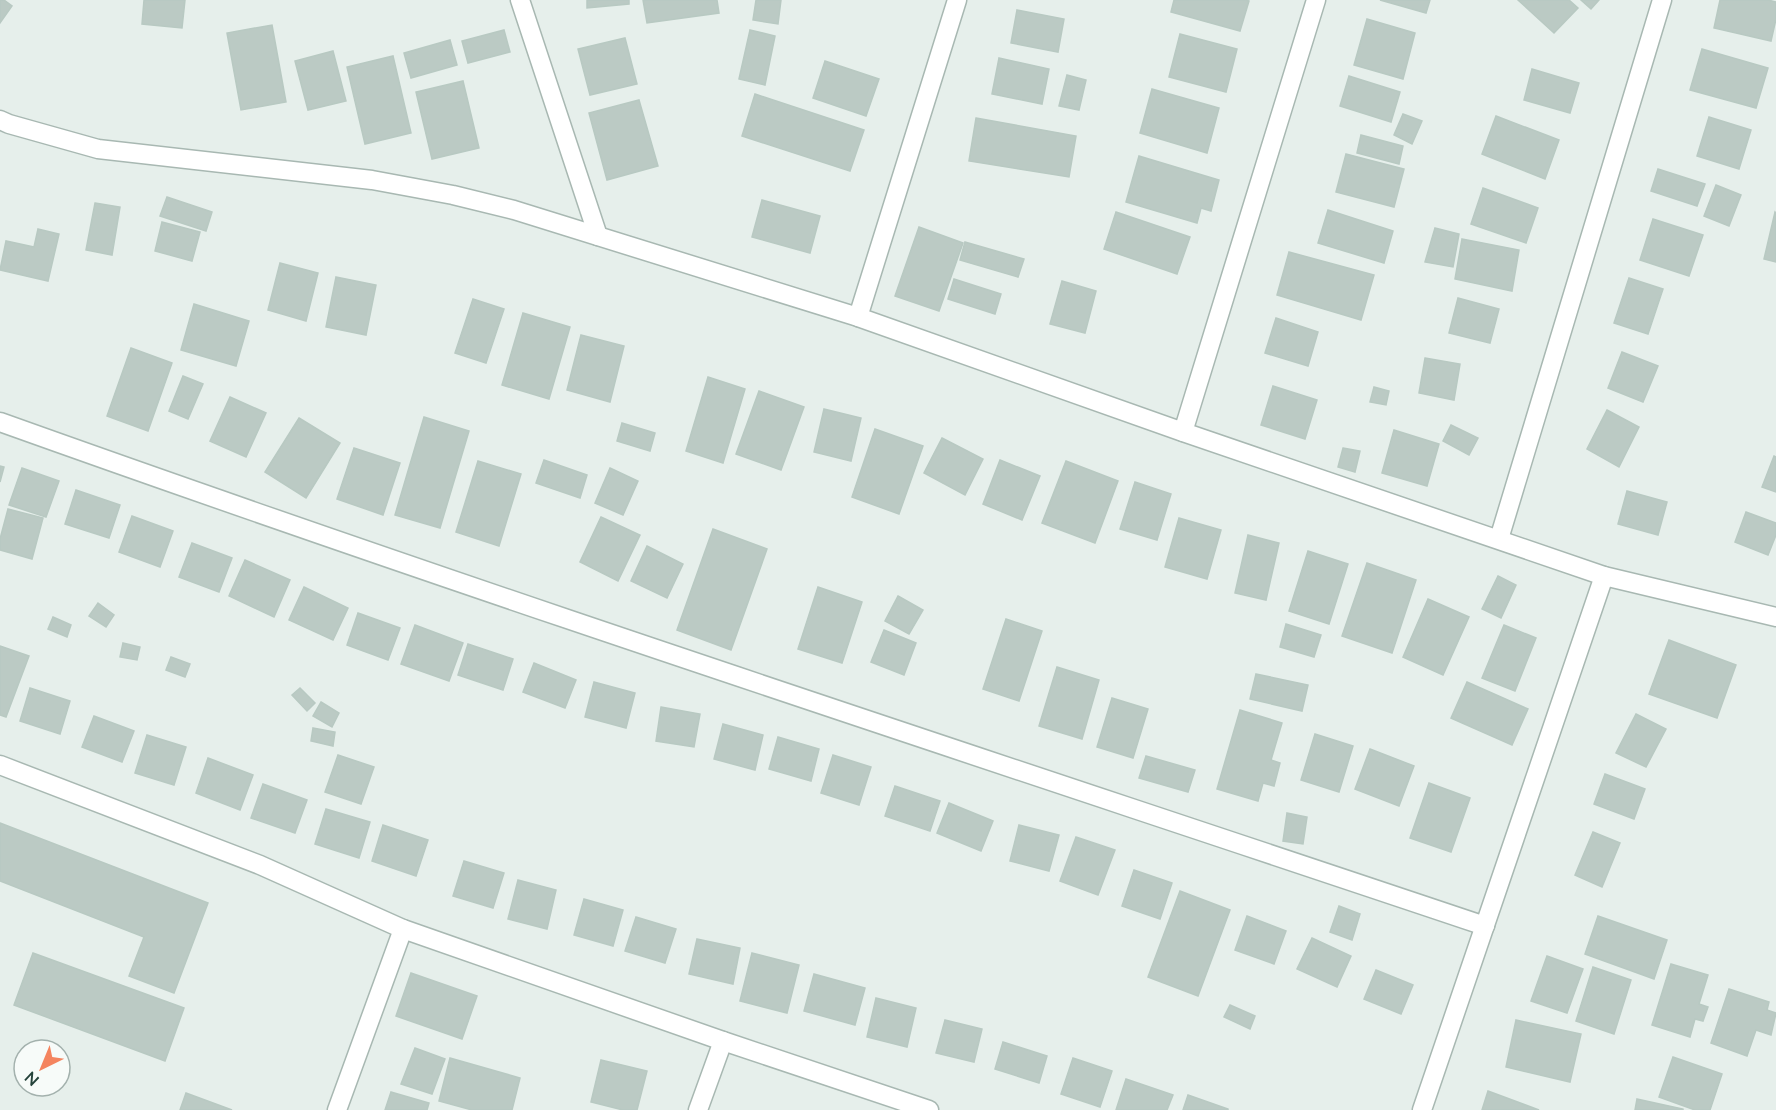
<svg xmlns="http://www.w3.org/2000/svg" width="1776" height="1110" font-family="Lato,sans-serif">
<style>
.building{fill:#bbcac4;stroke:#b8c9c2;stroke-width:1.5}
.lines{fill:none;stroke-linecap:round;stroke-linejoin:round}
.minor-casing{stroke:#a8b8b2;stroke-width:21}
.minor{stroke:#fff;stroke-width:18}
</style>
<rect width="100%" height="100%" fill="#e6efeb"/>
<g class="building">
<path d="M0,0H4L12,6L0,23Z"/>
<path d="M144,0H185L182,28L142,24Z"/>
<path d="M587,0H629V4L587,8Z"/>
<path d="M643,0H717L719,13L647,23Z"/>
<path d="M756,0H781L778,24L753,20Z"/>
<path d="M1174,0H1246L1249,1L1240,31L1171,12Z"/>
<path d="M1380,0H1430L1426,13Z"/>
<path d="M1518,0H1569L1578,8L1554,33Z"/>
<path d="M1581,0H1599L1591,9Z"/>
<path d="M1720,0H1768L1776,2V19L1771,41L1714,28Z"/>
<path d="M1017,10L1064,19L1058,52L1011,43Z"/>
<path d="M1367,19L1415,33L1403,79L1354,65Z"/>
<path d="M272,25L286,102L241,110L227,33Z"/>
<path d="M504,30L510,52L468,63L462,41Z"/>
<path d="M750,30L775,36L765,85L739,79Z"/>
<path d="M1180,34L1237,49L1226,92L1169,77Z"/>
<path d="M625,38L637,84L590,95L578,49Z"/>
<path d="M450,40L457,65L411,78L404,53Z"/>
<path d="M1702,49L1768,68L1756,108L1690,90Z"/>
<path d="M333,51L346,101L308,110L295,61Z"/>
<path d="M393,56L411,133L365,144L347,67Z"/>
<path d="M999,58L1049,69L1042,104L992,94Z"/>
<path d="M825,61L879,79L866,116L813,98Z"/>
<path d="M1532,69L1579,83L1570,113L1524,100Z"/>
<path d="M1067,75L1086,80L1079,110L1059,106Z"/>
<path d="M1349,76L1400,92L1391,122L1340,106Z"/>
<path d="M463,81L479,148L432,159L416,92Z"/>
<path d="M1152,89L1219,108L1207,153L1140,133Z"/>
<path d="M755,94L864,130L850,171L742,136Z"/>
<path d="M639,100L658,166L607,180L589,113Z"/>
<path d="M1403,114L1422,121L1412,144L1394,135Z"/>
<path d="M1496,116L1559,140L1545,179L1482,154Z"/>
<path d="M1709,117L1751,130L1739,169L1697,156Z"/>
<path d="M976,118L1076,136L1069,177L969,161Z"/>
<path d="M1361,135L1403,146L1399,164L1357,153Z"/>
<path d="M1346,154L1404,169L1394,207L1336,192Z"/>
<path d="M1139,156L1219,180L1211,211L1201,208L1197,223L1126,202Z"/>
<path d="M1658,169L1705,184L1697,206L1651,191Z"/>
<path d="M1716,185L1741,195L1729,226L1704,216Z"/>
<path d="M1483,188L1538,208L1526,243L1471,224Z"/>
<path d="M167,197L212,212L206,231L160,216Z"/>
<path d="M762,200L820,216L810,253L752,237Z"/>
<path d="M95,203L120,207L112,255L86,250Z"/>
<path d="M1328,210L1393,231L1384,263L1318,243Z"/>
<path d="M1116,212L1190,237L1177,274L1104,249Z"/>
<path d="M1775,212L1776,213V262L1764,259Z"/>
<path d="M1653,219L1703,235L1689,276L1640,260Z"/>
<path d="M162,222L200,232L192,261L155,251Z"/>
<path d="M919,227L963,243L939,311L895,296Z"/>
<path d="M1435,228L1459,234L1453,267L1425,262Z"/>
<path d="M38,229L59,234L48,281L0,270L6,241L34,247Z"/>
<path d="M1462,239L1519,250L1512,291L1455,279Z"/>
<path d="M965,242L1024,259L1018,277L960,260Z"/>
<path d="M1289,252L1374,275L1361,320L1277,295Z"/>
<path d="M280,263L318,273L306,321L268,310Z"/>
<path d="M336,277L376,285L366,335L326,327Z"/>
<path d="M1629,278L1663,289L1648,334L1614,323Z"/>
<path d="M954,279L1001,294L995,314L948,299Z"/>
<path d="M1062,281L1096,291L1085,333L1050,324Z"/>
<path d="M1458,298L1499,309L1490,343L1449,333Z"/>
<path d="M473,299L504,309L486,363L455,353Z"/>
<path d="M194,304L249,321L236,366L181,350Z"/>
<path d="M523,313L570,327L549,399L502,385Z"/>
<path d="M1276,318L1318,332L1308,366L1265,353Z"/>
<path d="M581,335L624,346L610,402L567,390Z"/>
<path d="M131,348L172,363L148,431L107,416Z"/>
<path d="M1622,352L1658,366L1643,402L1608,388Z"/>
<path d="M1425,358L1460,364L1454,400L1419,393Z"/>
<path d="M183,376L203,384L188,419L169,411Z"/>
<path d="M708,377L745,389L723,463L686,451Z"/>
<path d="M1273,386L1317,400L1305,439L1261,425Z"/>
<path d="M1374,387L1389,391L1386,405L1370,402Z"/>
<path d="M759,391L804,407L781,470L736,454Z"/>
<path d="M230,397L266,413L246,457L210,441Z"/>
<path d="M824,409L861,418L851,461L814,452Z"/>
<path d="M1607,410L1639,427L1619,467L1587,449Z"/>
<path d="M424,417L469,431L440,528L395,515Z"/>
<path d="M299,418L340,443L306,498L265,472Z"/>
<path d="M622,423L655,433L650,451L617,441Z"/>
<path d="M1451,425L1478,438L1469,455L1443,441Z"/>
<path d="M875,429L923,446L899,514L852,497Z"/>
<path d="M1394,430L1439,444L1427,486L1382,473Z"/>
<path d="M942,438L983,459L965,495L924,473Z"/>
<path d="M354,448L400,463L383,515L337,499Z"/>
<path d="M1343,448L1360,451L1355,472L1338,467Z"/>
<path d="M1774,456L1776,457V492L1762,487Z"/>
<path d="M544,460L587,475L580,498L536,483Z"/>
<path d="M1000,460L1040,476L1022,520L983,504Z"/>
<path d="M478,461L521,474L499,546L456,532Z"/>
<path d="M1066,461L1118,481L1095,543L1042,523Z"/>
<path d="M0,466L4,467L0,482Z"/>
<path d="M22,468L59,481L46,517L9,505Z"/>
<path d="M610,468L638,481L623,515L595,503Z"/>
<path d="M1135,482L1171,494L1157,540L1120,529Z"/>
<path d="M76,490L120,505L109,538L65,524Z"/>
<path d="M1627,491L1667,502L1658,535L1618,524Z"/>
<path d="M8,509L43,518L32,559L0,550V539Z"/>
<path d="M1746,512L1776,523V535L1768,555L1735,542Z"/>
<path d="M132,516L173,531L160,567L119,552Z"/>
<path d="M601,517L640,535L618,581L580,562Z"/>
<path d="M1179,518L1221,530L1207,579L1165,567Z"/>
<path d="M713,529L767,549L731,650L677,630Z"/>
<path d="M1248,535L1279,543L1266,600L1235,593Z"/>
<path d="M192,543L232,558L219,592L179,577Z"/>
<path d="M647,546L683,564L667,598L631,581Z"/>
<path d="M1308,551L1348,564L1329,624L1289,611Z"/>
<path d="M245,560L290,580L274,617L229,596Z"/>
<path d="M1367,563L1416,580L1392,653L1342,636Z"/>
<path d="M1498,576L1516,585L1501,618L1482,609Z"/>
<path d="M304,587L348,608L333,640L289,620Z"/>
<path d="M818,587L862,602L842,663L798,649Z"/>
<path d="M898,596L923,610L909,634L885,621Z"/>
<path d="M1428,599L1469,617L1443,675L1403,657Z"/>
<path d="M98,603L114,615L106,627L89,616Z"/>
<path d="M358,613L400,628L388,660L347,645Z"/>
<path d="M53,617L71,625L67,637L48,629Z"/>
<path d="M1006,619L1042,631L1019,701L983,689Z"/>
<path d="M1286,624L1321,635L1314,657L1280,647Z"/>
<path d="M415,625L463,643L449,681L401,664Z"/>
<path d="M1504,625L1536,638L1515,691L1482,678Z"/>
<path d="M884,630L916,643L904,675L871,662Z"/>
<path d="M1669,640L1736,665L1717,718L1649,694Z"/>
<path d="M123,643L140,647L137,660L120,657Z"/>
<path d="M468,644L513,659L503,690L458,675Z"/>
<path d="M0,646L29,656L6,717L0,715Z"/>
<path d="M171,657L190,664L185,677L166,670Z"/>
<path d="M534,663L576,680L565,708L523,692Z"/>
<path d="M1057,667L1099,680L1082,739L1039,726Z"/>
<path d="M1256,674L1308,685L1302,711L1250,699Z"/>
<path d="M594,682L635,693L626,728L585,717Z"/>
<path d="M1467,682L1528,709L1512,745L1451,718Z"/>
<path d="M30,688L70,701L60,734L20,721Z"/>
<path d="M300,688L315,703L307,711L292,695Z"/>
<path d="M1112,698L1148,709L1133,758L1097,747Z"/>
<path d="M321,702L339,713L332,727L313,716Z"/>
<path d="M661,707L700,714L694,747L656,741Z"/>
<path d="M1240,710L1282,723L1271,760L1280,763L1274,786L1263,783L1258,801L1217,789Z"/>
<path d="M1636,714L1666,729L1646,767L1616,753Z"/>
<path d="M94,716L134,731L122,762L82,747Z"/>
<path d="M723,724L763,735L755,770L714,759Z"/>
<path d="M313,728L335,732L333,746L311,741Z"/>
<path d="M1315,734L1353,746L1339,792L1301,780Z"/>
<path d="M147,735L186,747L174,785L135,773Z"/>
<path d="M778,737L819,749L811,781L769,769Z"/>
<path d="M1370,749L1414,766L1399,806L1355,789Z"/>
<path d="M338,755L374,767L361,804L325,792Z"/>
<path d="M833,755L871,767L859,805L821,793Z"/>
<path d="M1146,756L1195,770L1188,792L1139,778Z"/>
<path d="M208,758L253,775L240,810L196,793Z"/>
<path d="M1605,774L1645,789L1634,819L1594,804Z"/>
<path d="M1429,783L1470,798L1451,852L1410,838Z"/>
<path d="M263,784L307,800L295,833L251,818Z"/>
<path d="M895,786L940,801L930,831L885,816Z"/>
<path d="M949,803L993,821L981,851L937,833Z"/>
<path d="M326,809L370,822L359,858L315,844Z"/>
<path d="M1287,813L1307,817L1303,844L1283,841Z"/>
<path d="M0,823L208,903L174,993L129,976L144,937L0,881Z"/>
<path d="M383,825L428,840L416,876L372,861Z"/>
<path d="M1019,825L1059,835L1049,871L1010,861Z"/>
<path d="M1593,832L1620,843L1602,887L1575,875Z"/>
<path d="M1076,837L1115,850L1098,895L1060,881Z"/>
<path d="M464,861L504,873L493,908L453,896Z"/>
<path d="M1134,870L1172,883L1160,919L1122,906Z"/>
<path d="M518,880L556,890L547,929L508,919Z"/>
<path d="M1180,891L1230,910L1198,996L1148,977Z"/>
<path d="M584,899L623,910L613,946L574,935Z"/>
<path d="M1339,906L1360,914L1352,940L1330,932Z"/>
<path d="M1247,916L1286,931L1274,964L1235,950Z"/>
<path d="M1598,916L1667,940L1654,979L1585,954Z"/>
<path d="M636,917L676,929L665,963L625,951Z"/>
<path d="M1312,938L1351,956L1337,987L1297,969Z"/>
<path d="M697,939L740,948L733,984L689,974Z"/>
<path d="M33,953L184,1008L165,1061L14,1005Z"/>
<path d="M752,953L799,965L787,1013L740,1001Z"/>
<path d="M1547,956L1583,969L1567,1013L1531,1001Z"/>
<path d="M1671,964L1708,975L1699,1004L1708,1007L1703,1021L1695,1019L1690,1037L1652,1025Z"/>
<path d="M1593,967L1631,980L1614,1034L1576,1021Z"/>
<path d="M1376,970L1413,985L1401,1014L1364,999Z"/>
<path d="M411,973L477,996L462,1039L396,1016Z"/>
<path d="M814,974L865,988L855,1025L804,1011Z"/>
<path d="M1729,989L1769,1002L1767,1010L1776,1013L1771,1035L1756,1030L1747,1056L1711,1043Z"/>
<path d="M876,998L916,1008L907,1047L867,1037Z"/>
<path d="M1230,1005L1255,1016L1250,1029L1224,1017Z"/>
<path d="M945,1020L982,1029L974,1062L936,1053Z"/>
<path d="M1516,1020L1581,1034L1570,1082L1506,1067Z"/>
<path d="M1003,1042L1047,1056L1039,1083L995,1069Z"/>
<path d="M415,1048L445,1059L432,1094L401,1084Z"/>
<path d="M1673,1057L1722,1074L1710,1110H1695L1659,1097Z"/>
<path d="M450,1058L520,1078L512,1110H472L439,1101Z"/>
<path d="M1073,1058L1112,1071L1100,1107L1061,1094Z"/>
<path d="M601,1060L647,1071L637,1110H623L591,1102Z"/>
<path d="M1126,1079L1173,1095L1167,1110H1116Z"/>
<path d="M1488,1091L1539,1110H1482Z"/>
<path d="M391,1092L429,1103L427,1110H385Z"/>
<path d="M186,1093L232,1110H180Z"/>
<path d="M1188,1095L1228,1109V1110H1183Z"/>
<path d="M1637,1099L1683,1109V1110H1635Z"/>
</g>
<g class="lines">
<defs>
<g id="minor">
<path d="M520,0L598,236"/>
<path d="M0,120L9,124L98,149L372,180L453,195L514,210L858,317L1183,432L1604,576L1776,617"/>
<path d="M858,317L957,0"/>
<path d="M0,422C492,598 990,760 1485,926"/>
<path d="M1183,432L1316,0"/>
<path d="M1499,539L1662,0"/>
<path d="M0,765L260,865L403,929L723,1041L929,1110"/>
<path d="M337,1110L403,929"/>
<path d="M698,1110L723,1041"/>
<path d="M1422,1110L1604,576"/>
</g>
</defs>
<use href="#minor" class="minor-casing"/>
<use href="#minor" class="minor"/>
</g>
<g transform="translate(42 1068) rotate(223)"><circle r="28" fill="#f7fbf9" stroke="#a3b1ad" stroke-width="1.5"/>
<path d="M0-4.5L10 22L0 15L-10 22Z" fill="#f4845f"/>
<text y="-9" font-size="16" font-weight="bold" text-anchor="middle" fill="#24423a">N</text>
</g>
</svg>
